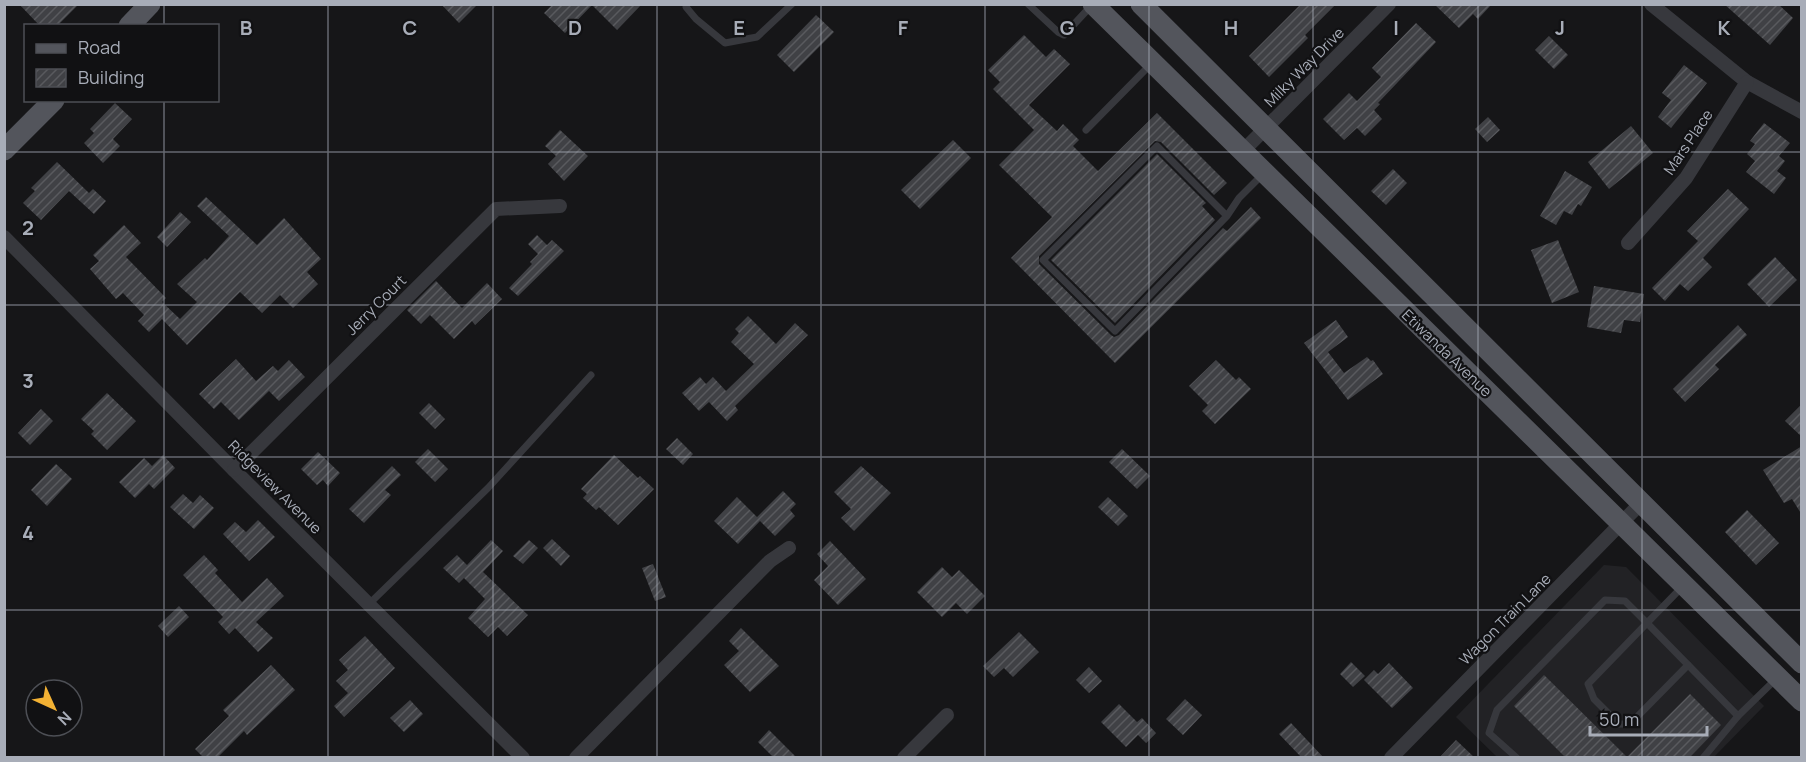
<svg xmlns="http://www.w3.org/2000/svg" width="1806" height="762" font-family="Manrope,sans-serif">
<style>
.built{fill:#222225}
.building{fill:url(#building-hatch)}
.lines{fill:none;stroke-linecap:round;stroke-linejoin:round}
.service{stroke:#37383d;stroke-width:7}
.minor{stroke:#37383d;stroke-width:14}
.primary{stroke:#53555c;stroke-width:21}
.grid{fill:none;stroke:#a8adb8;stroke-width:1.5;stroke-opacity:0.55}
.labels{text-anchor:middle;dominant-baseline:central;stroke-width:4.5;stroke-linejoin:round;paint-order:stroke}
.street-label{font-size:15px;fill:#a8adb8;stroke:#111113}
.grid-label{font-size:20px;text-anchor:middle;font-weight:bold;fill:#a8adb8;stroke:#111113;stroke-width:4.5;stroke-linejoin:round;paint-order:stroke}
</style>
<defs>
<pattern id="building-hatch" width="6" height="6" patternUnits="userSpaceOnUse" patternTransform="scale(1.5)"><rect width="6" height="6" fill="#404145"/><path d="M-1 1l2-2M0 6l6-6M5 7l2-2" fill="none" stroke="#595a5e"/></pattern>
</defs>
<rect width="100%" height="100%" fill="#161618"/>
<path class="built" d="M1604,565L1626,567L1764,706L1713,758L1497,757L1456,717Z"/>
<g class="building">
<path d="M19,4H79L57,26H40Z"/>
<path d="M441,4H478L459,23Z"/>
<path d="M553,4H642L617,30L592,5L565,33L544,13Z"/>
<path d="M1301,4H1336L1305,35L1308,38L1269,77L1249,56Z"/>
<path d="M1434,4H1492L1478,19L1473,14L1459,28Z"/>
<path d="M1724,4H1778L1793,18L1770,45Z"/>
<path d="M816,15L834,32L794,72L777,55Z"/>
<path d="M1416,23L1436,42L1378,103L1380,104L1374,110L1382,119L1365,136L1357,128L1344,140L1323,119L1349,93L1357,101L1381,77L1372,68Z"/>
<path d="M1024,35L1046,57L1054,49L1070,64L1029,105L1057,131L1063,124L1079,140L1073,146L1098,171L1157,113L1227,183L1214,195L1161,142L1155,141L1039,256V264L1111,335L1114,337L1119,335L1223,228L1227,231L1251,207L1261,218L1115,363L1011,258L1052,217L999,165L1034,130L993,89L1000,82L988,70Z"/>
<path d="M1549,36L1568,55L1554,69L1535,50Z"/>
<path d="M1684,65L1707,83L1671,128L1658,117L1671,100L1662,93Z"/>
<path d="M115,103L132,119L113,139L120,146L103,163L84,143L94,133L90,129Z"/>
<path d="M1488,117L1500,130L1487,142L1475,129Z"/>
<path d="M1764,123L1790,143L1779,156L1785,161L1777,171L1786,178L1774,194L1746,172L1755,161L1747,154L1755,144L1750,141Z"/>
<path d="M1631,126L1653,153L1609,189L1588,162Z"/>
<path d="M560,130L588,156L564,181L548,164L556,156L545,146Z"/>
<path d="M953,140L971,158L920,209L901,190Z"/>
<path d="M1157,154L1206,203L1202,206L1215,220L1115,323L1051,260Z"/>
<path d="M57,162L89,193L93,189L106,201L94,214L69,191L41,220L23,203L35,191L31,188Z"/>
<path d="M1393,169L1407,183L1386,205L1371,191Z"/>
<path d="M1565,171L1592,187L1581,206L1578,204L1572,215L1564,211L1556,225L1540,216Z"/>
<path d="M1728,189L1749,209L1703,258L1712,267L1688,291L1680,284L1665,301L1652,288L1698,241L1687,231Z"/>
<path d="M206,197L257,245L284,218L321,259L307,272L318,284L293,308L280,295L262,313L240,292L187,345L162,319L149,332L138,321L144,315L123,293L116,299L90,269L99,261L93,255L124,225L141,243L126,257L166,298L162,302L180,319L197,302L177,284L205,258L207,260L229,236L197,206Z"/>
<path d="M180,212L191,222L167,247L157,237Z"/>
<path d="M537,235L547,245L552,240L564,251L518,296L509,288L532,264L530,262L538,254L528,244Z"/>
<path d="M1558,240L1579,292L1552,303L1531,250Z"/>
<path d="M1775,257L1797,280L1769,307L1747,284Z"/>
<path d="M436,281L462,308L487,283L502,299L475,325L472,321L454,339L430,315L421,324L407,310Z"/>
<path d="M1594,286L1644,294L1640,322L1624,320L1621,333L1587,327Z"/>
<path d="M748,316L776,344L795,323L808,335L735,406L738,410L727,421L709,402L699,411L682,393L700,377L706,384L713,377L726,391L754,364L731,342L739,333L735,329Z"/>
<path d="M1336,320L1348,337L1328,352L1344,373L1367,357L1371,361L1373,360L1383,374L1348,400L1304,343Z"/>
<path d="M1738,325L1747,335L1715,365L1719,369L1685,402L1673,389Z"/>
<path d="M236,359L256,381L273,366L278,371L289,360L305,377L279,401L269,391L239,420L221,402L214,409L199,394Z"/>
<path d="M1216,360L1236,380L1239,377L1251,389L1215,424L1202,411L1208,405L1189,386Z"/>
<path d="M107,393L136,421L107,450L91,434L94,431L81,419Z"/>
<path d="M429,403L445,419L435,429L419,413Z"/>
<path d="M1802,404V437L1785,421Z"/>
<path d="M41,409L53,421L30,445L18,433Z"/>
<path d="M677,438L693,454L683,465L666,449Z"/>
<path d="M1802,446V515L1792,499L1784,503L1763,470Z"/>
<path d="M428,449L448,469L435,482L415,462Z"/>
<path d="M1122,449L1150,476L1137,489L1109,462Z"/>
<path d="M318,452L340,473L328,486L323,480L317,485L301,469Z"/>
<path d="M163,455L175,468L154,489L149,484L135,498L119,482L144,458L152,466Z"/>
<path d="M614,455L638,478L640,476L654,489L618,525L599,507L596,510L583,498L587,494L581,489Z"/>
<path d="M56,464L72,479L47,506L31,490Z"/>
<path d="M392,466L401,475L385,490L391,495L364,523L349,509Z"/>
<path d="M861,466L891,493L854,531L841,518L851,509L834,492Z"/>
<path d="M783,491L796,504L790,510L795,516L775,536L760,521L738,544L714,521L737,497L757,517Z"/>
<path d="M183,494L193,503L200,495L214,508L194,529L170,507Z"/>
<path d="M1108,497L1128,516L1118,526L1098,507Z"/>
<path d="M1747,510L1779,543L1756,565L1725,532Z"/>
<path d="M258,520L275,537L249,561L223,534L235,522L246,532Z"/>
<path d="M552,539L570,556L561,566L543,548Z"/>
<path d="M491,540L503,551L483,572L528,615L507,636L498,627L488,637L468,618L485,599L464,578L459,583L443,568L457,555L467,565Z"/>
<path d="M529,540L538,548L523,564L513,556Z"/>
<path d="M830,541L866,579L838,605L814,580L828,566L817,554Z"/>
<path d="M204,555L218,570L215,573L242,602L267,578L284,596L256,622L273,638L258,652L235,628L229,634L218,622L223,617L183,575Z"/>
<path d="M653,564L666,597L655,601L642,568Z"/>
<path d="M942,567L952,577L959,570L985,596L967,614L956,603L942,617L917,592Z"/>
<path d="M179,606L189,617L168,637L158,626Z"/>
<path d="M741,628L779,666L750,692L724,665L739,651L729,641Z"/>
<path d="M1019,632L1039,652L1013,677L1004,668L994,677L983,666Z"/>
<path d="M365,636L395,668L344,717L334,706L348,693L336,681L348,670L339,660Z"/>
<path d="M1351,662L1365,676L1353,687L1340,674Z"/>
<path d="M1389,663L1413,688L1392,708L1364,680L1374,670L1378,674Z"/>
<path d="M271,665L295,690L247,735L244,731L217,758H204L195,749L229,716L223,710Z"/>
<path d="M1089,667L1102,681L1089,693L1076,680Z"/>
<path d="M1544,675L1627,757L1690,694L1721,725L1689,758H1566L1514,706Z"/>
<path d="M1185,699L1202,715L1183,735L1166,719Z"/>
<path d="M410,700L423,714L404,732L390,718Z"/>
<path d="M1119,704L1137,722L1142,718L1156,733L1146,743L1138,735L1126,747L1101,722Z"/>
<path d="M1291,723L1324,758H1302L1279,734Z"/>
<path d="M769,730L797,758H774L758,742Z"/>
<path d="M1456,740L1475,758H1439Z"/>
</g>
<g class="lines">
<g class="service">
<path d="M687,4L686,7L696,19L725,43L757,37L792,4"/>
<path d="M1028,4L1058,32L1064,35L1091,6"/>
<path d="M1086,130L1150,65"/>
<path d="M1227,216L1157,146L1043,260L1115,331L1227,216L1239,198L1263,174"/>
<path d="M1683,586L1647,623L1738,716L1776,679"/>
<path d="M369,604L488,488L591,375"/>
<path d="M1517,758L1489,733L1497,710L1605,600L1625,601L1647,623L1588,684L1594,699L1619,724H1630L1688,665"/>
<path d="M1703,758L1738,716"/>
</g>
<g class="minor">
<path d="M1651,4L1747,82L1802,112"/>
<path d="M1242,152L1389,4"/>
<path d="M4,237L234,470L523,758"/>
<path d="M1628,243L1686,178L1747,82"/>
<path d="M234,470L496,209L560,206"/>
<path d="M576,758L770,561L789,548"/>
<path d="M904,758L947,715"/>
<path d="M1391,758L1641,503"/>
</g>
<g class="primary">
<path d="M1093,4L1802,701"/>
<path d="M1141,4L1802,663"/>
<path d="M129,26L150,4"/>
<path d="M4,150L54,100"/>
</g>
</g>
<path class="grid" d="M164,4V26M328,4V758M493,4V758M657,4V758M821,4V758M985,4V758M1149,4V758M1313,4V758M1478,4V758M1642,4V758M164,100V758M4,152H1802M4,305H1802M4,457H1802M4,610H1802"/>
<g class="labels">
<g class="street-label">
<text transform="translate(1304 67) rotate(-45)">Milky Way Drive</text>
<text transform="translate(1688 142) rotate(-56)">Mars Place</text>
<text transform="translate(376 305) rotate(-45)">Jerry Court</text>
<text transform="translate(1447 353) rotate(44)">Etiwanda Avenue</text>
<text transform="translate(275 487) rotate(45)">Ridgeview Avenue</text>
<text transform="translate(1505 619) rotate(-45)">Wagon Train Lane</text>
</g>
</g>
<g class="grid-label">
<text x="246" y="35">B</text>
<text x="410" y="35">C</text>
<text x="575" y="35">D</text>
<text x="739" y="35">E</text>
<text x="903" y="35">F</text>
<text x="1067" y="35">G</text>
<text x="1231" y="35">H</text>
<text x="1396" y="35">I</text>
<text x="1560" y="35">J</text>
<text x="1724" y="35">K</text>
<text x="28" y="235">2</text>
<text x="28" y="388">3</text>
<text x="28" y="540">4</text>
</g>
<rect width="1806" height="762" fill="none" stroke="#a8adb8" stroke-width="12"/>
<rect x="24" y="24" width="195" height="78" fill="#111113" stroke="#4d4f55" stroke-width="1.5"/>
<rect x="36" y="44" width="30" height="9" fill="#53555c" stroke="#4d4f55" stroke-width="1.5"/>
<text x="78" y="54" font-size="18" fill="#a8adb8">Road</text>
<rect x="36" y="69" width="30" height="18" fill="url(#building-hatch)" stroke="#4d4f55" stroke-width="1.5"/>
<text x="78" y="84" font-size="18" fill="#a8adb8">Building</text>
<g transform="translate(54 708) rotate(135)"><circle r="28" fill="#111113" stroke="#4d4f55" stroke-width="1.5"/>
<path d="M0-4.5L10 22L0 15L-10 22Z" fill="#f2b134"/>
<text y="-9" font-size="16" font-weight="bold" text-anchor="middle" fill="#a8adb8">N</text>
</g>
<path d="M1590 726v9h117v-9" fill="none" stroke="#a8adb8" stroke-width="3"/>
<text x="1599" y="726" font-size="18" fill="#a8adb8" stroke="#111113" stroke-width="4.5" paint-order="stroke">50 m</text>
</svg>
